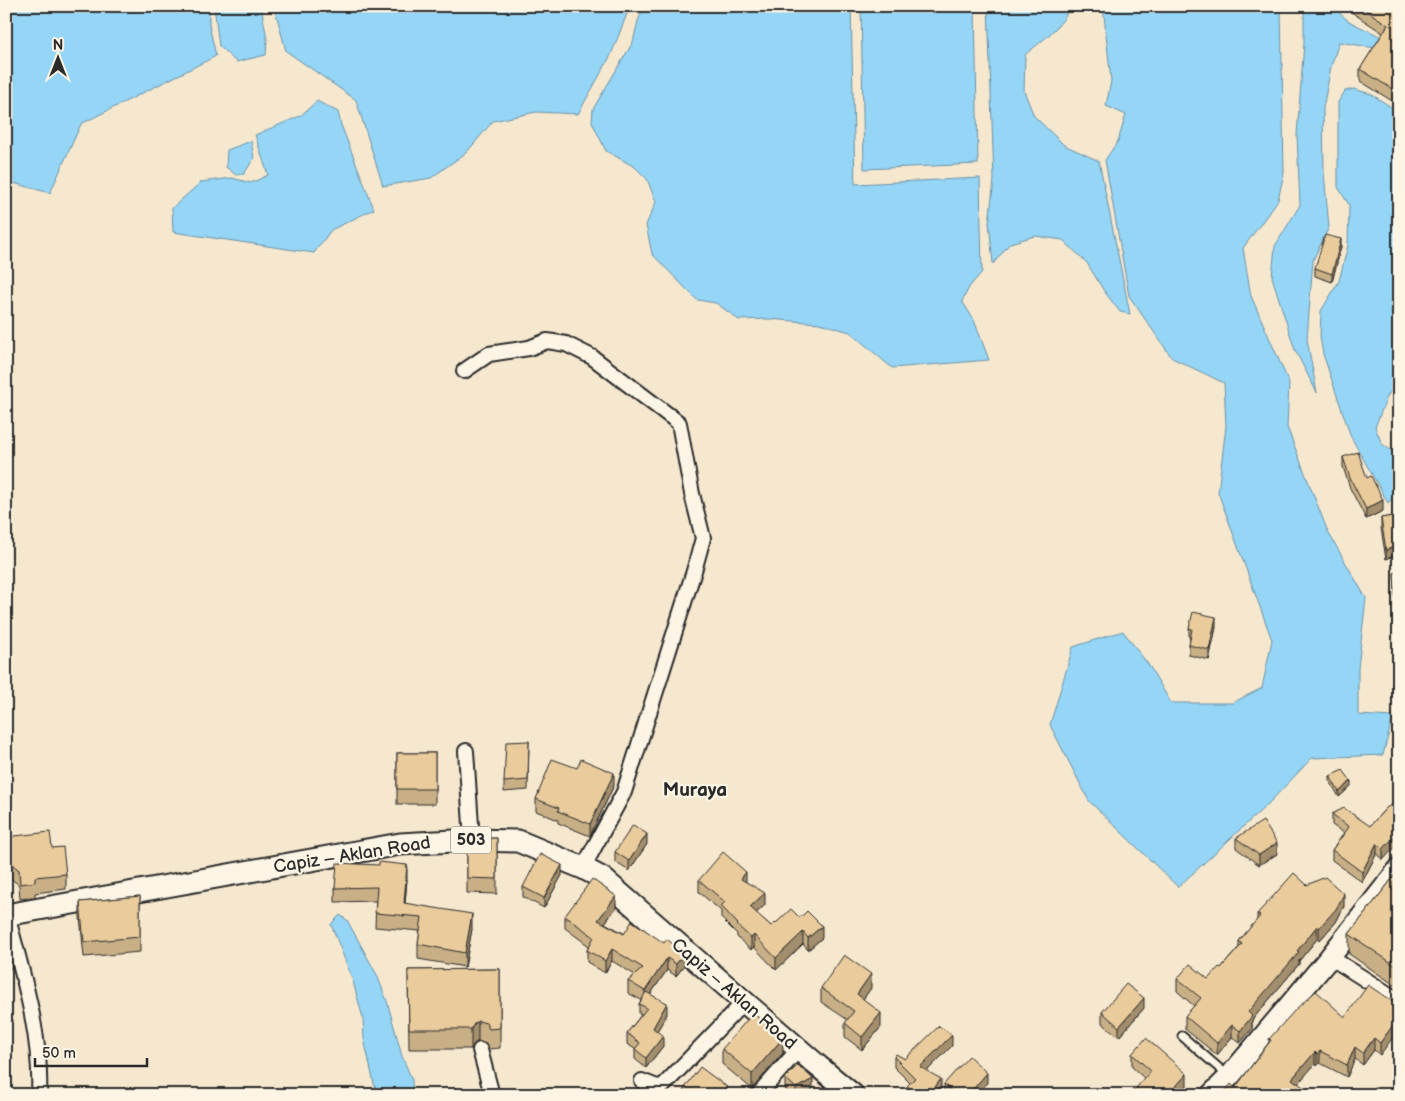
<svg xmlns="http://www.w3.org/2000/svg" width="1405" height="1101" font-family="'Balsamiq Sans',sans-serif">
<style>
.water{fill:#95d5f6;stroke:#6b91a5}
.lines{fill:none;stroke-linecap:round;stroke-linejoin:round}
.service-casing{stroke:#2b2b2b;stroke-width:11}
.minor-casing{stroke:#2b2b2b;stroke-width:18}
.secondary-casing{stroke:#2b2b2b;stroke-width:24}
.primary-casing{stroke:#2b2b2b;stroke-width:25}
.service{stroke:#fcf5e5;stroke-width:7}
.minor{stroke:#fcf5e5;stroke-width:14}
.secondary{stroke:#fcf5e5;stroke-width:20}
.primary{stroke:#fcf5e5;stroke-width:21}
.wall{fill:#c8af86;stroke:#2b2b2b}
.shaded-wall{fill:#a38e6d;stroke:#2b2b2b}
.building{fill:#e9cb9c;stroke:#2b2b2b}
.labels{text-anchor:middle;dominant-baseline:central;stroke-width:4.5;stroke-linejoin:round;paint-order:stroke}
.shield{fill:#fcf5e5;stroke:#6a6863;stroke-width:1}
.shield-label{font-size:16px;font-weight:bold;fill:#2b2b2b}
.street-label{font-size:18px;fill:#2b2b2b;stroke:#fcf5e5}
.neighbourhood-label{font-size:19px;font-weight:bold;fill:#2b2b2b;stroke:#fcf5e5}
</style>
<rect width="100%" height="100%" fill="#f6e8cf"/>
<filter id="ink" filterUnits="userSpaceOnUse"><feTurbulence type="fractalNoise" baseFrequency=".02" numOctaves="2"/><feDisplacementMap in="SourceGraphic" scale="10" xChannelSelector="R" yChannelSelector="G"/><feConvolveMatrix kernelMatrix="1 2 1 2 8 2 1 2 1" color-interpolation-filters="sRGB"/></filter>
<g filter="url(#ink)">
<g class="water">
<path d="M6,6H209V25L216,56L81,124L50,193L6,181Z"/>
<path d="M214,6H261L267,39L266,55L236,62L219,46Z"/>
<path d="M274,6H630L611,55L578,114L536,112L493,121L467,152L431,178L383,186L356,100L286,51Z"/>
<path d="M644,6H851L855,184L980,178L982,272L970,286L962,301L974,320L989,360L892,368L850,332L819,323L768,319L739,320L716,303L697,300L652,254L646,225L656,202L647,179L635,167L606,151L592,122L593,109L633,42L638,21Z"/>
<path d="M861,6H975L978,164L864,169Z"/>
<path d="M988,6H1070C1063,27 1041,41 1025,55L1024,91L1034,116L1064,145L1099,161L1130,314L1120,312L1104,291L1087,263L1063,240L1035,236L1010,243L993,264L989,222L994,180Z"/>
<path d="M1103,6H1281L1284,173L1278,200L1243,248L1251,296L1289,383L1287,427L1328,532L1366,598L1358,668V715L1393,717L1383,755L1312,758L1268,804L1178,887L1089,801L1050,725L1073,647L1123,631L1150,667L1171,703H1232L1262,688L1272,640L1218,492L1226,426L1224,383L1172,358L1129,296L1105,160L1118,141L1126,115L1106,106L1111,81Z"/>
<path d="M1304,6H1335L1334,8C1339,12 1343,17 1349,21C1365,31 1393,37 1399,57L1375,48L1339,42L1331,67L1323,108L1324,173L1329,227L1313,260L1307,339L1317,393L1295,350L1272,277L1275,246L1300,205L1297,135L1304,43Z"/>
<path d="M1354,89L1371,94L1399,112V381L1388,395L1375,427L1382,444L1399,456V491L1388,503L1351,437L1323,354L1320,336L1321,311L1339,281L1348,245L1349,205L1338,187V102L1345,91Z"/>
<path d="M317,101L338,112L341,125L374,209L331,230L314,253L173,232L172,208L201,182L232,178L251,183L268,175L255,135L300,116Z"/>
<path d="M251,141L254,158L244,174L236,175L226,167L227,150Z"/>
<path d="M340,915L347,920L377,975L387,1001L402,1056L412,1080L413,1095H380L374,1084L364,1039L363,1018L352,978L331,924Z"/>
</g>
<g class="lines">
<defs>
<path id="service" d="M1182,1036L1227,1075"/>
<g id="minor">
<path d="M464,371L489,354L529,348L547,341L566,344L592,357L679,423L692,494L703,538L694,571L624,792L583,868"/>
<path d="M466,751L472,840"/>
<path d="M7,915C22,972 42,1035 39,1095"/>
<path d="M1330,957L1399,1001"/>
<path d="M480,1050L492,1095"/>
<path d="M642,1081L657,1087L663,1086L744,1002"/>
<path d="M758,1095L798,1050"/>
</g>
<path id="secondary" d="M1211,1095L1229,1077L1330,957L1399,869"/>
<path id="primary" d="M6,915L400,844L472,840L518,841L583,868L602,878L818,1066L853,1095"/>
</defs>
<use href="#service" class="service-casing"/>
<use href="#minor" class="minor-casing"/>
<use href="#secondary" class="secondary-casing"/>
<use href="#primary" class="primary-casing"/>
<use href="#service" class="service"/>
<use href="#minor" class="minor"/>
<use href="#secondary" class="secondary"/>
<use href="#primary" class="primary"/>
</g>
<g class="wall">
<path d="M1342,6H1399V101L1397,104L1360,81V69L1383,33Z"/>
<path d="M1341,247L1332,282L1315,276V268Z"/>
<path d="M1343,457L1383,511L1366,519L1350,488L1343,467Z"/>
<path d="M1399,515V554L1386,559L1381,528V518Z"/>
<path d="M1394,573H1399V626H1397Z"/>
<path d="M1216,627L1209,660L1189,655V645L1190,639L1189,638V628Z"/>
<path d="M529,741L528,790L504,792V782Z"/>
<rect x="397" y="753" width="38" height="51"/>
<path d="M1330,776L1351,786L1339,797L1330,781Z"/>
<path d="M614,785L590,836L558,823V820L536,811V799Z"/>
<path d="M1386,808L1383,860L1377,853L1362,882L1332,860V850L1344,833L1332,825V814L1370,826Z"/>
<path d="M6,837L52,848L66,874V889L35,893V897L20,899L19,885L9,877L6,854Z"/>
<path d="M497,838V894L467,893V839Z"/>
<path d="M1236,838L1277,854L1259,865L1236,848Z"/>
<path d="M647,844L629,871L615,862V852Z"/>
<path d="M1399,870V988L1349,954V934Z"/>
<path d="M562,875L544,908L523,897V887Z"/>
<path d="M407,879L405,903L472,929L465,967L418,959V944L420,931L375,927L376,901L335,902V888Z"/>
<path d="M699,880L746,882L765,905L756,913L771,926L800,918L822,938L808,950L803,944L776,970L754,947L751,950L737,937V934L721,918V911L699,892Z"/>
<path d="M1307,885L1344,906L1336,922L1319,941L1317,939L1299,961V964L1252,1020V1029L1240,1043L1232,1037L1217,1055L1185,1029V1016L1194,1006L1177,991V979H1208L1221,968L1239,947V941L1257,920V914Z"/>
<path d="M140,896V952L84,957L80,917V902Z"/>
<path d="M616,908L605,923L684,966L676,976L667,970L650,995L667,1014L657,1031L663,1046L646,1068L635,1059V1049L627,1044V1033L641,1015L639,1014V1004L641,1000L628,993V981L635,975L612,961L605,973L587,962V950L589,946L565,928V916Z"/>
<path d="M6,937L11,959V969H6Z"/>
<path d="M500,969V1048L489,1049L486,1044L478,1041L474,1044L471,1049H409L408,970Z"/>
<path d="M821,988H871L863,999L881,1027L862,1050L845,1037V1023L848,1020L821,1002Z"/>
<path d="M1399,1006L1380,1055L1374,1050L1363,1065L1355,1059L1347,1077L1320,1063L1317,1066L1315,1064L1298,1083L1306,1095H1222L1235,1088L1269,1042V1039L1345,1017Z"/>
<path d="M1144,1008L1119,1037L1102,1023V1012Z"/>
<path d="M952,1046L927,1071L941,1089L937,1095H907V1086L910,1083L894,1067V1057L905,1059Z"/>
<path d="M722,1049L783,1053L752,1089L722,1064Z"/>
<path d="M1132,1054L1187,1086L1144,1078L1132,1067Z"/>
<path d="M785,1078L813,1089L803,1095H792L785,1089Z"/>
<path d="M987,1083L977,1095H945L944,1094V1084Z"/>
<path d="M684,1089L727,1095H684Z"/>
</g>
<g class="shaded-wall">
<path d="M1399,89V101L1397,104V92Z"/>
<path d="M1341,239V247L1332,282V274Z"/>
<path d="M1383,500V511L1366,519V509Z"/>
<path d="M1399,545V554L1386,559V550Z"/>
<path d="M1216,617V627L1209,660V650Z"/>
<path d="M614,773V785L590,836V824Z"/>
<path d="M1351,781V786L1339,797V792Z"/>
<path d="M1399,832V843L1383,860V849Z"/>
<path d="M647,834V844L629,871V861Z"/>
<path d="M1277,843V854L1259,865V855Z"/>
<path d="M1377,843V853L1362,882V872Z"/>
<path d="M407,865V879L404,917V903Z"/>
<path d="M562,865V875L544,908V898Z"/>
<path d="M746,872V884L741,879Z"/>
<path d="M765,893V905L750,919V907Z"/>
<path d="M1344,894V906L1336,922L1319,941V928Z"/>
<path d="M616,896V908L598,932V920Z"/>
<path d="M472,914V929L465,967V953Z"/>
<path d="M822,926V938L808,950V938Z"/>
<path d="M1317,926V939L1299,961V964L1252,1020V1029L1240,1043V1031L1248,1012Z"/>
<path d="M803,932V944L776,970V958Z"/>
<path d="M754,935V947L751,950V938Z"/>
<path d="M612,949V961L605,973V961Z"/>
<path d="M684,954V966L676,976V964Z"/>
<path d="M667,958V970L645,1002V991Z"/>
<path d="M871,974V988L857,1008V994Z"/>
<path d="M1144,998V1008L1119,1037V1027Z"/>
<path d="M667,1003V1014L653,1038V1028Z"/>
<path d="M881,1013V1027L862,1050V1037Z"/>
<path d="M1399,1017V1029L1380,1055V1043Z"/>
<path d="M478,1021V1041L474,1044L471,1049V1029L474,1024Z"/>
<path d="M1232,1025V1037L1217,1055V1043Z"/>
<path d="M952,1035V1046L920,1078V1067Z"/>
<path d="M663,1036V1046L646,1068V1058Z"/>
<path d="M783,1038V1053L752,1089V1074Z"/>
<path d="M1374,1038V1050L1363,1065V1053Z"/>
<path d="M1355,1047V1059L1347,1077V1065Z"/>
<path d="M1320,1051V1063L1317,1066V1054Z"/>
<path d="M1315,1052V1064L1292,1091V1079Z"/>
<path d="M987,1073V1083L977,1095H968Z"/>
<path d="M1187,1074V1086L1179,1095H1168Z"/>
<path d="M813,1079V1089L803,1095H796V1088Z"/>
<path d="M941,1079V1089L937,1095H929Z"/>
<path d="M727,1087V1095H720Z"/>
<path d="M1306,1089V1095H1302Z"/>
</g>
<g class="building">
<path d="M1360,6H1397L1399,7V89L1397,92L1360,69L1388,25Z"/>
<path d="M1325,235L1341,239L1332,274L1315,268Z"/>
<path d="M1358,452L1367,478L1371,476L1383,500L1366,509L1350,478L1343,457Z"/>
<path d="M1399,515V545L1386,550L1381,518Z"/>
<path d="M1394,573H1399V617H1397Z"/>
<path d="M1193,612L1216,617L1209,650L1189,645L1192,629L1189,628Z"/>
<path d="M529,741L528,780L504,782L506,742Z"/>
<rect x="397" y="753" width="38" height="36"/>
<path d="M552,759L577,768L581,759L614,773L590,824L558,811L559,808L536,799Z"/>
<path d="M1343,770L1351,781L1339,792L1330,776Z"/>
<path d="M1399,800V832L1383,849L1377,843L1362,872L1332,850L1349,827L1332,814L1344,808L1370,826L1386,808Z"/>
<path d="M1263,821L1277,843L1259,855L1236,838Z"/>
<path d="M633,825L647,834L629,861L615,852Z"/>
<path d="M50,832L52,848L63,847L66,874L35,877V882L20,884L19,870L9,862L6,837Z"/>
<path d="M497,838V879L467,878V839Z"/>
<path d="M723,852L746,872L741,879L765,893L750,907L771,926L774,923L775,924L791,909L800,918L807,911L822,926L808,938L803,932L776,958L754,935L751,938L737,925L738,924L721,906L725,902L699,880Z"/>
<path d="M540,854L562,865L544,898L523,887Z"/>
<path d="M379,862L407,865L404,903L472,914L465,953L418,944L422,917L375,913L377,887L335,888L337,863L379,865Z"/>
<path d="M1399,870V968L1349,934Z"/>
<path d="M1294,873L1307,885L1325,877L1344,894L1336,909L1319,928L1317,926L1297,951L1299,952L1248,1012L1252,1016L1240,1031L1232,1025L1217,1043L1185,1016L1201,998L1177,979L1190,964L1208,979L1219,967L1221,968L1242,944L1239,941L1260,916L1257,914Z"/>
<path d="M592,879L616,896L598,920L624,934L632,921L664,943L667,939L684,954L676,964L667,958L645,991L628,981L643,968L612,949L605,961L587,950L594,937L565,916Z"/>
<path d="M140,896V937L84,942L80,902Z"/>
<path d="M6,937L11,959H6Z"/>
<path d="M844,955L871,974L857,994L881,1013L862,1037L845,1023L854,1011L821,988Z"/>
<path d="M500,969V1028L489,1029L486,1023L478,1021L474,1024L471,1029H409L408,970Z"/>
<path d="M1126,984L1144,998L1119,1027L1102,1012Z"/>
<path d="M1368,985L1399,1006V1017L1380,1043L1374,1038L1363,1053L1355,1047L1347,1065L1320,1051L1317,1054L1315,1052L1292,1079L1306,1089L1302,1095H1222L1231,1084L1235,1088L1271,1040L1269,1039L1296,1009L1316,991L1345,1017Z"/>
<path d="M646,992L667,1003L653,1028L663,1036L646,1058L635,1049L640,1043L627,1033L647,1008L639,1004Z"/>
<path d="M753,1013L783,1038L752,1074L722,1049Z"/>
<path d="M939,1026L952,1035L920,1067L941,1079L929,1095H918L907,1086L915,1078L894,1057L896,1054L905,1059Z"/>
<path d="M1146,1038L1187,1074L1168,1095H1130L1151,1071L1132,1054Z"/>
<path d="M969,1056L987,1073L968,1095H956L944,1084Z"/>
<path d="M798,1065L813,1079L796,1088L785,1078Z"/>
<path d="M700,1067L727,1087L720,1095H685L687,1092L684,1089Z"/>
<path d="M615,1089L620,1095H609Z"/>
<path d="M1111,1092L1114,1095H1108Z"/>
</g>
</g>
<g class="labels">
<rect class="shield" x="451" y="826.5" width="40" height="27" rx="4"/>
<g class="shield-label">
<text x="471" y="840">503</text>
</g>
<g class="street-label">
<text transform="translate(352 855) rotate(-9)">Capiz – Aklan Road</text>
<text transform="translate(734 994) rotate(41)">Capiz – Aklan Road</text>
</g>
<g class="neighbourhood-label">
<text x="695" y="790">Muraya</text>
</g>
</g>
<rect width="1405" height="1101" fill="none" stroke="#fcf5e5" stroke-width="25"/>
<rect x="12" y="12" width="1380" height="1076" fill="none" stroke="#2b2b2b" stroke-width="2" filter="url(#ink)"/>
<g transform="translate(58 58)" stroke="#fcf5e5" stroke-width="4" paint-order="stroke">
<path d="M0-4L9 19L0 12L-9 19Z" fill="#2b2b2b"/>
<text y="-8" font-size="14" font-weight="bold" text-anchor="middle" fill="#2b2b2b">N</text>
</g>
<path d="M35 1058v8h112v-8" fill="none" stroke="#2b2b2b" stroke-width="2.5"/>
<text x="42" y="1058" font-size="15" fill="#2b2b2b" stroke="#fcf5e5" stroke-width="4" paint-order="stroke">50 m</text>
</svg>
